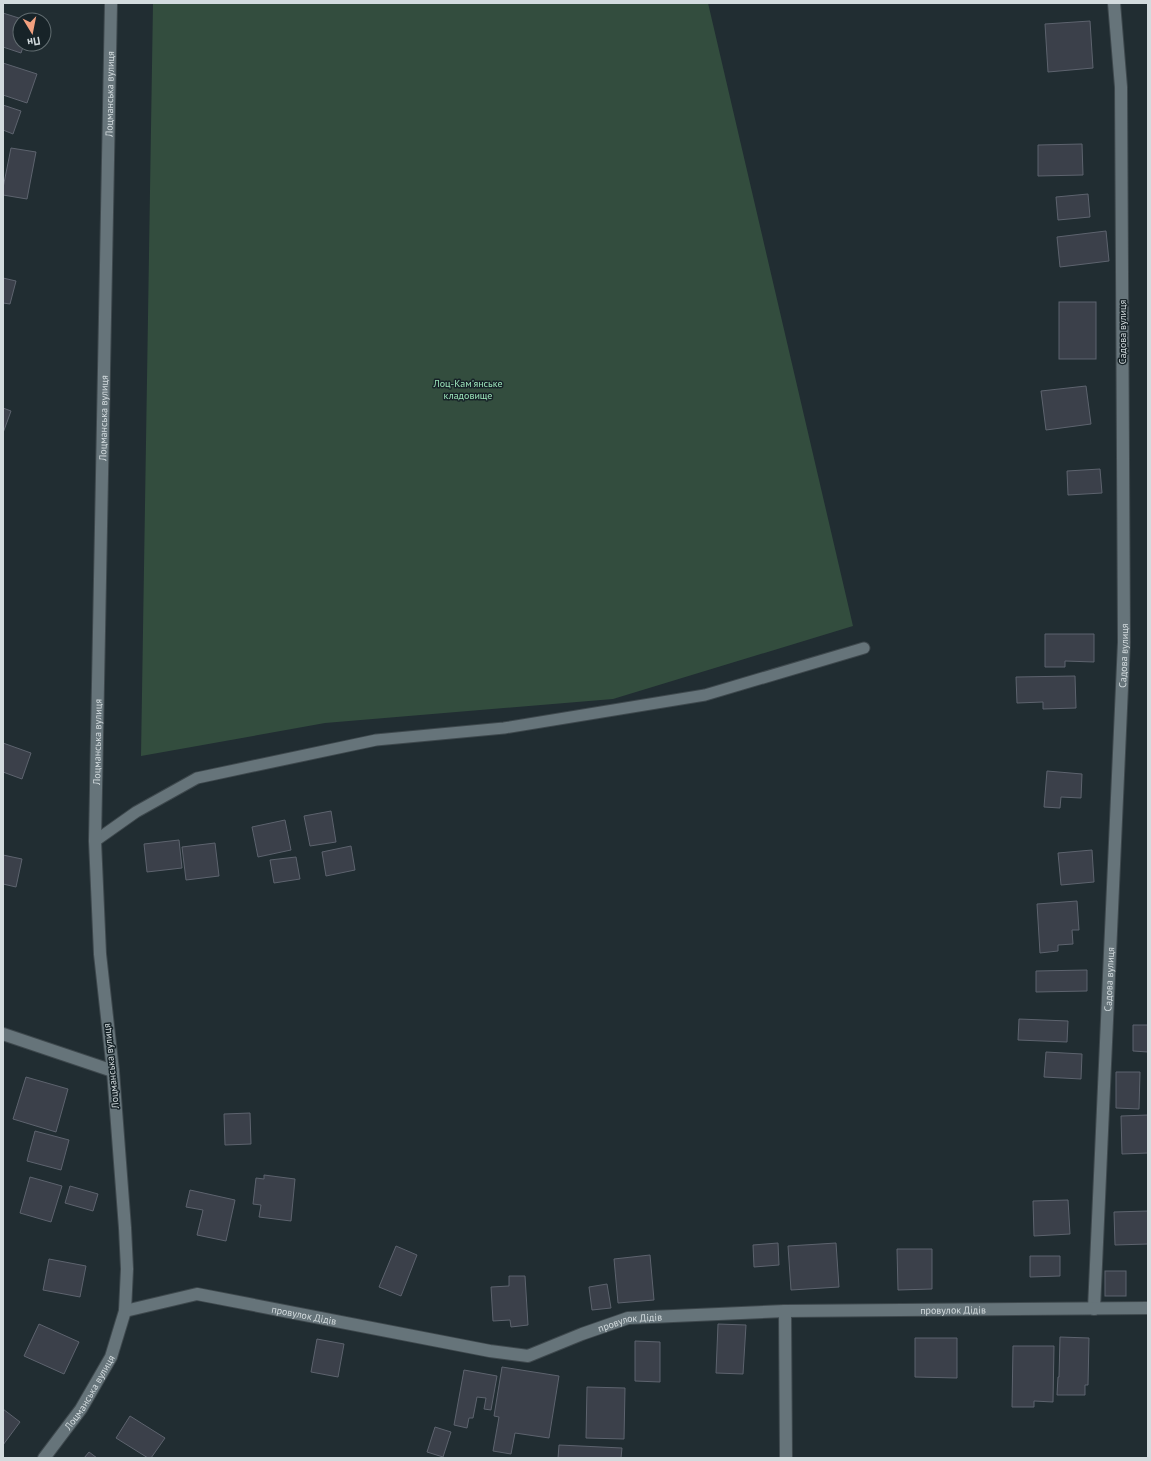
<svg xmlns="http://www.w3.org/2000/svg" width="1151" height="1461" font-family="'PT Sans',sans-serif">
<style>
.green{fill:#334d3e}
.building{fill:#3b404a;stroke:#5d636e}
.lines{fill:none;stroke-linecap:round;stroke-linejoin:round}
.lane-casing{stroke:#3e484d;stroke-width:13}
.street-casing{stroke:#3e484d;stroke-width:14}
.secondary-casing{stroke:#3e484d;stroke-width:14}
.lane{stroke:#66747a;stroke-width:11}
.street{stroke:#66747a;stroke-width:12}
.secondary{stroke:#66747a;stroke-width:12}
.labels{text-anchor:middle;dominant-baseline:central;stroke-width:3;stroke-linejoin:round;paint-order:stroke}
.street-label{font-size:10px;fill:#d3dbde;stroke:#172328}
.park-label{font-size:10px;fill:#9ce4ba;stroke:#172328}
</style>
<rect width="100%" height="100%" fill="#212d32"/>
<path class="green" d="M153,3H708L853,626L613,699L325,723L141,756Z"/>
<g class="building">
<path d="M3,13L25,20H20V44H24L21,53L3,47Z"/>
<path d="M1090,21L1093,68L1048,72L1045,24Z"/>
<path d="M3,63L37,74L27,103L3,95Z"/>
<path d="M3,105L21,111L13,134L3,130Z"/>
<path d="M1082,144L1083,175L1038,176V145Z"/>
<path d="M11,148L36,152L27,199L3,195V188Z"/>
<path d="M1088,194L1090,217L1058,220L1056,197Z"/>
<path d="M1106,231L1109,261L1060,267L1057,237Z"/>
<path d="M3,278L16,281L10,304L3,303Z"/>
<rect x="1059" y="302" width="37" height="57"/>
<path d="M1086,386L1091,424L1046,430L1041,391Z"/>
<path d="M3,408L11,411L3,433Z"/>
<path d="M1100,469L1102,493L1068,495L1067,471Z"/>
<path d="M1045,634H1094V662L1065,661V667H1045Z"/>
<path d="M1075,676L1076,708L1043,709V702L1017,703L1016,677Z"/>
<path d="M3,743L31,753L22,779L3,772Z"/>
<path d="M1047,771L1082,774L1081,798L1061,797L1060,808L1044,807Z"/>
<path d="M331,811L336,842L310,846L304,816Z"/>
<path d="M285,820L291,850L258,857L252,827Z"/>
<path d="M179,840L182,868L147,872L144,844Z"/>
<path d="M215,843L219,876L186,880L182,847Z"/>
<path d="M351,846L355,870L326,876L322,852Z"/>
<path d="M1092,850L1094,882L1061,885L1058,853Z"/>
<path d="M3,855L22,859L16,887L3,884Z"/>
<path d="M296,857L300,879L274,883L270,860Z"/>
<path d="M1077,901L1079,930H1072L1073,944L1058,945V951L1040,953L1037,904Z"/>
<path d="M1087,970V991L1036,992V971Z"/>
<path d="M1019,1019L1068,1021L1067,1042L1018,1040Z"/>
<path d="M1133,1025H1148V1052L1133,1051Z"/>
<path d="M1046,1052L1082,1054L1081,1079L1044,1077Z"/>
<path d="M1116,1072H1140L1139,1109L1116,1108Z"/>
<path d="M26,1077L68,1089L56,1132L13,1119Z"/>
<path d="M250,1113L251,1144L225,1145L224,1114Z"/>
<path d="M1148,1115V1153L1122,1154L1121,1116Z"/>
<path d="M35,1131L69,1140L61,1170L27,1161Z"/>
<path d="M264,1175L295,1179L291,1221L259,1217L261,1205L253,1204L256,1178L264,1179Z"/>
<path d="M30,1177L62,1186L51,1222L20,1213Z"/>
<path d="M70,1186L98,1194L93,1211L65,1203Z"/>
<path d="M190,1190L235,1200L226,1241L197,1235L203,1210L186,1207Z"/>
<path d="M1068,1200L1070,1234L1034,1236L1033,1201Z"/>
<path d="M1148,1211V1244L1115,1245L1114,1212Z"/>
<path d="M778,1243L779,1265L754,1267L753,1245Z"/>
<path d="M836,1243L839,1287L791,1290L788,1246Z"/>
<path d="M396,1246L417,1255L401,1296L379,1287Z"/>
<path d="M897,1249H932V1289L898,1290Z"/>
<path d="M650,1255L654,1300L618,1303L614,1259Z"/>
<path d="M1030,1256H1060V1276L1030,1277Z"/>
<path d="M49,1259L86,1266L80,1297L43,1290Z"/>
<rect x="1105" y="1271" width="21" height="25"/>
<path d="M509,1276H525L528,1325L511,1327L510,1320L493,1321L491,1287L509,1286Z"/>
<path d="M607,1284L611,1308L592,1310L589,1287Z"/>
<path d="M39,1324L79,1342L64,1374L24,1356Z"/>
<path d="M718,1324L746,1325L743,1374L716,1373Z"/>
<path d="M1060,1337L1089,1338L1088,1385H1085V1395H1057L1058,1377H1059Z"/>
<path d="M915,1338H957V1378L915,1377Z"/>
<path d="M317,1339L344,1344L338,1377L311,1372Z"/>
<path d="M635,1341L660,1342V1382L635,1381Z"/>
<path d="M1013,1346H1054L1053,1402L1034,1401V1407H1012Z"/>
<path d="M502,1367L559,1376L549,1438L515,1433L511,1454L493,1451L499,1417L494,1416Z"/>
<path d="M464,1370L497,1376L491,1410L484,1409L486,1398L477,1397L473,1418H469L467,1428L454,1425Z"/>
<path d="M587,1387L625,1388L624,1439L586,1438Z"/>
<path d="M3,1409L20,1422L3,1445Z"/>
<path d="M130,1416L165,1438L151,1458H148L116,1438Z"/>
<path d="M435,1427L451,1432L443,1457L427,1452Z"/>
<path d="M559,1445L622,1448L621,1458H558Z"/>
<path d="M89,1452L97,1458H84Z"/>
</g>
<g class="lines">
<defs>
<path id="lane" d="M95,841L136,812L197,778L376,740L504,728L705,695L864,648"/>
<g id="street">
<path d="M3,1034L113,1071"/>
<path id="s1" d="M1094,1309L1124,642L1121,87L1114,3"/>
<path id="s2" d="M125,1311L197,1294L490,1351L528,1356L582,1334L628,1318L785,1311L1148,1308"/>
<path d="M785,1311L786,1458"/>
</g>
<g id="secondary">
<path id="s3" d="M44,1458L81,1409L111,1357L125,1311L127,1269L125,1228L113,1071L100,954L95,841L111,3"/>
</g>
</defs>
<use href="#lane" class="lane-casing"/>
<use href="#street" class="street-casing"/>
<use href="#secondary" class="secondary-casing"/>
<use href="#lane" class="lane"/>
<use href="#street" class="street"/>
<use href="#secondary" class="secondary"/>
</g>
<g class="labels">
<g class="street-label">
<text stroke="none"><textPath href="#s3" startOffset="1388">Лоцманська вулиця</textPath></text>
<text transform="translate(1122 332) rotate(-90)">Садова вулиця</text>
<text stroke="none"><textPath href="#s3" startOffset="1064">Лоцманська вулиця</textPath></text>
<text stroke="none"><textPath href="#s1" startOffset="654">Садова вулиця</textPath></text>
<text stroke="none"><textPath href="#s3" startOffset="740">Лоцманська вулиця</textPath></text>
<text stroke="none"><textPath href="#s1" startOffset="330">Садова вулиця</textPath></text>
<text transform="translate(111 1066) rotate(-96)">Лоцманська вулиця</text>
<text stroke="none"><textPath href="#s2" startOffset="843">провулок Дідів</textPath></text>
<text stroke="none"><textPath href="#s2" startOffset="183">провулок Дідів</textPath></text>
<text stroke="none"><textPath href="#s2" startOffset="519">провулок Дідів</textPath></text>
<text stroke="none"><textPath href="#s3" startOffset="80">Лоцманська вулиця</textPath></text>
</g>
<g class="park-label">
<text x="468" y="383">Лоц-Кам'янcьке<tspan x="468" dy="12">кладовище</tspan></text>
</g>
</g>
<rect width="1151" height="1461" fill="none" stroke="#d3dbde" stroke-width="8"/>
<g transform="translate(32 32) rotate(170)"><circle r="19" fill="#172328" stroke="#626d71"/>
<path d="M0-3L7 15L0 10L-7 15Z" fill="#f2a07f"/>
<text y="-6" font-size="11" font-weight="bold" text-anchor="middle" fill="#d3dbde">Пн</text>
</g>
</svg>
